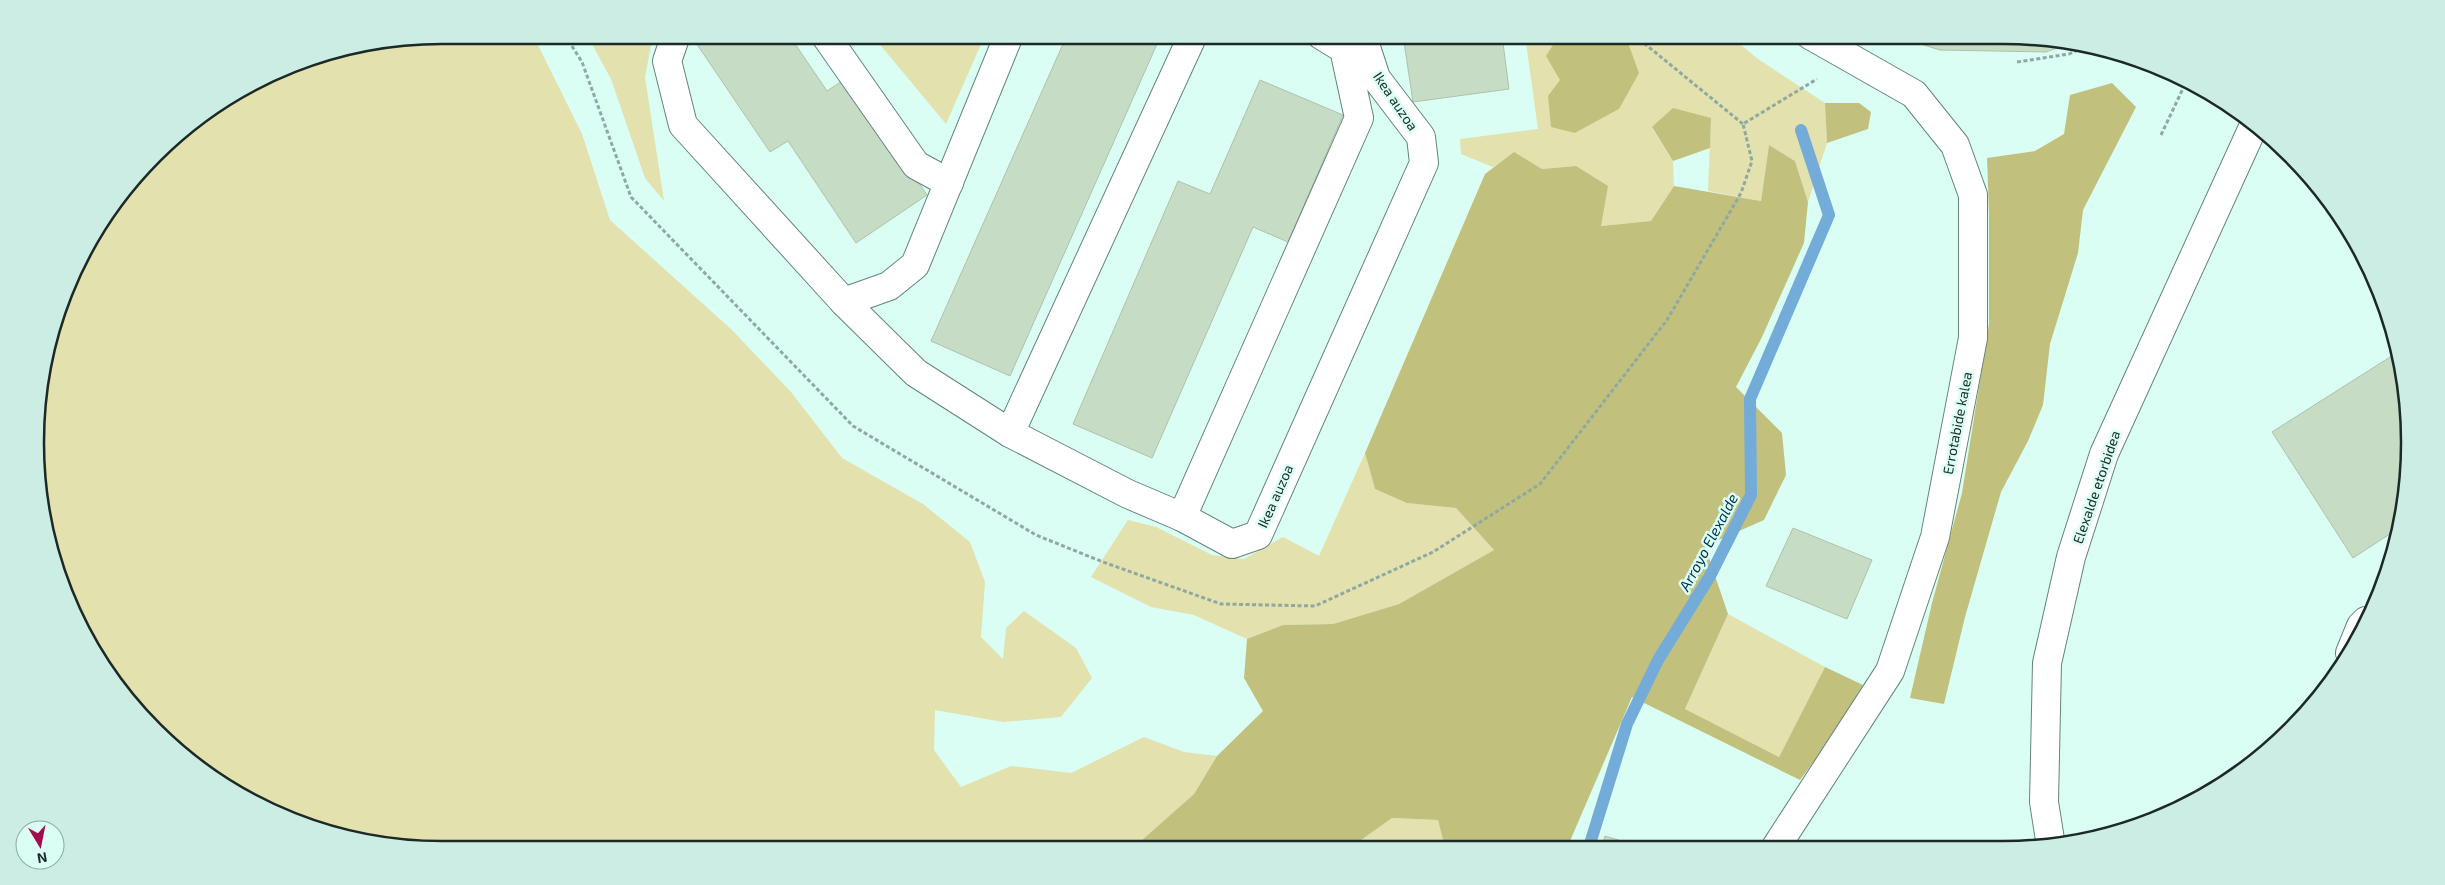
<svg xmlns="http://www.w3.org/2000/svg" width="2445" height="885" font-family="'Exo 2',sans-serif">
<style>
.green{fill:#e3e1ad}
.forest{fill:#c2c07d}
.lines{fill:none;stroke-linecap:round;stroke-linejoin:round}
.stream{stroke:#73acd8;stroke-width:12}
.building{fill:#c7dcc4;stroke:#aec2aa}
.minor-casing{stroke:#64847b;stroke-width:30}
.path{stroke:#8ea9a1;stroke-width:3;stroke-dasharray:4 2.5;stroke-linecap:butt}
.minor{stroke:#fff;stroke-width:28}
.labels{text-anchor:middle;dominant-baseline:central;stroke-width:5;stroke-linejoin:round;paint-order:stroke}
.street-label{font-size:14px;fill:#1c2926;stroke:#dafef3}
.water-label{font-size:15px;font-style:italic;fill:#02304e;stroke:#dafef3}
.rim{fill:none;stroke:#1c2926;stroke-width:2.5}
</style>
<rect width="100%" height="100%" fill="#dafef3"/>
<g class="green">
<path d="M442,35H533L582,134L610,220L732,330L791,392L842,458L923,504L970,542L985,582L981,637L1003,659L1006,628L1024,611L1076,648L1092,678L1061,717L1003,722L935,710L934,750L961,787L1011,766L1071,773L1144,737L1184,752L1217,756L1194,794L1133,848L443,850L337,836L216,781L155,731L104,669L49,548L36,469L38,390L77,262L119,194L174,136L287,66L363,43Z"/>
<path d="M587,35H653L645,77L664,201L645,178L611,79Z"/>
<path d="M872,35H985L946,124Z"/>
<path d="M1525,35H1584L1581,38L1558,37L1561,80L1575,133L1619,109L1627,40L1621,35H1729L1758,59L1825,103L1827,143L1808,202L1795,161L1769,145L1761,201L1708,191L1711,118L1652,128L1673,161L1674,186L1651,221L1600,226L1576,166L1542,169L1515,153L1493,167L1461,154L1460,139L1538,129Z"/>
<path d="M1365,453L1375,489L1408,503L1456,508L1494,550L1399,604L1333,624L1283,625L1247,639L1194,615L1151,607L1091,577L1128,520L1156,527L1212,555L1244,559L1283,537L1319,556Z"/>
<path d="M1728,614L1825,667L1779,757L1685,709Z"/>
<path d="M1392,818L1438,820L1445,848H1350Z"/>
</g>
<g class="forest">
<path d="M1584,35H1621L1627,40L1639,73L1619,109L1575,133L1551,127L1548,96L1560,80L1546,56L1558,37L1581,38Z"/>
<path d="M2112,83L2136,107L2083,210L2078,253L2050,344L2043,405L2028,441L2001,492L1965,617L1944,704L1910,698L1932,603L1962,493L1989,324V213L1987,158L2035,151L2064,134L2070,95Z"/>
<path d="M1825,103H1859L1871,112L1868,129L1827,143Z"/>
<path d="M1673,108L1711,118L1710,148L1673,161L1652,127Z"/>
<path d="M1769,145L1795,161L1808,202L1804,243L1762,337L1736,387L1782,433L1786,475L1764,520L1705,546L1728,614L1685,709L1779,757L1825,667L1863,685L1821,752L1800,780L1632,697L1567,848H1445L1438,820L1392,818L1350,848H1133L1194,794L1217,756L1263,711L1244,678L1247,639L1283,625L1333,624L1399,604L1494,550L1456,508L1407,503L1375,489L1365,453L1485,174L1514,152L1542,169L1576,166L1608,186L1601,226L1651,221L1674,186L1761,201Z"/>
</g>
<g class="lines">
<path class="stream" d="M1589,847L1627,724L1658,660L1710,576L1751,495L1750,399L1829,215L1801,130"/>
</g>
<g class="building">
<path d="M702,35H789L827,91L848,77L927,195L856,243L788,141L770,152L694,40Z"/>
<path d="M1067,35H1161L1010,376L931,341Z"/>
<path d="M1403,35H1502L1509,89L1413,102Z"/>
<path d="M1892,35H2002L2069,44L2046,52L1940,50Z"/>
<path d="M1260,80L1343,115L1288,242L1253,227L1152,458L1073,424L1178,181L1210,194Z"/>
<path d="M2398,352L2406,389L2409,469L2399,528L2353,558L2272,432Z"/>
<path d="M1793,528L1872,560L1847,619L1766,586Z"/>
<path d="M1605,836L1641,847H1602Z"/>
</g>
<g class="lines">
<defs>
<g id="minor">
<path d="M676,35L667,61L683,125L844,302L916,373L1010,433L1128,494L1182,517"/>
<path d="M825,35L916,165L949,183"/>
<path d="M1321,35L1344,49L1359,118L1182,517L1232,544L1258,535L1424,163L1421,137L1376,78L1362,35"/>
<path d="M844,302L889,286L915,265L1009,35"/>
<path d="M1010,433L1193,35"/>
<path d="M2350,653L2361,626L2366,621"/>
<path d="M2051,846L2044,802L2047,663L2071,557L2104,454L2255,123"/>
<path d="M1776,847L1890,671L1935,537L1973,338V195L1955,145L1914,94L1810,35"/>
</g>
</defs>
<use href="#minor" class="minor-casing"/>
<g class="path">
<path d="M565,35L582,62L631,197L853,426L1036,535L1103,562L1221,604L1315,606L1433,552L1540,484L1667,320L1741,193L1752,161L1743,124L1817,79"/>
<path d="M1634,35L1743,124"/>
<path d="M2017,62L2069,54L2087,46"/>
<path d="M2161,135L2187,80"/>
<path d="M2338,224L2366,263"/>
</g>
<use href="#minor" class="minor"/>
</g>
<g class="labels">
<g class="street-label">
<text transform="translate(1396 101) rotate(56)">Ikea auzoa</text>
<text transform="translate(1957 423) rotate(-79)">Errotabide kalea</text>
<text transform="translate(2096 487) rotate(-71)">Elexalde etorbidea</text>
<text transform="translate(1275 496) rotate(-66)">Ikea auzoa</text>
</g>
<g class="water-label">
<text transform="translate(1708 542) rotate(-62)">Arroyo Elexalde</text>
</g>
</g>
<path d="M0 0H2445V885H0ZM442 44H2003A398 398 0 0 1 2401 442V443A398 398 0 0 1 2003 841H442A398 398 0 0 1 44 443V442A398 398 0 0 1 442 44Z" fill="#cbede3" fill-rule="evenodd"/>
<path class="rim" d="M442 44H2003A398 398 0 0 1 2401 442V443A398 398 0 0 1 2003 841H442A398 398 0 0 1 44 443V442A398 398 0 0 1 442 44Z"/>
<g transform="translate(40 845) rotate(170)"><circle r="24" fill="#dafef3" stroke="#8ea9a1"/>
<path d="M0-4L9 19L0 12L-9 19Z" fill="#a20b4d"/>
<text y="-8" font-size="14" font-weight="bold" text-anchor="middle" fill="#1c2926">N</text>
</g>
</svg>
